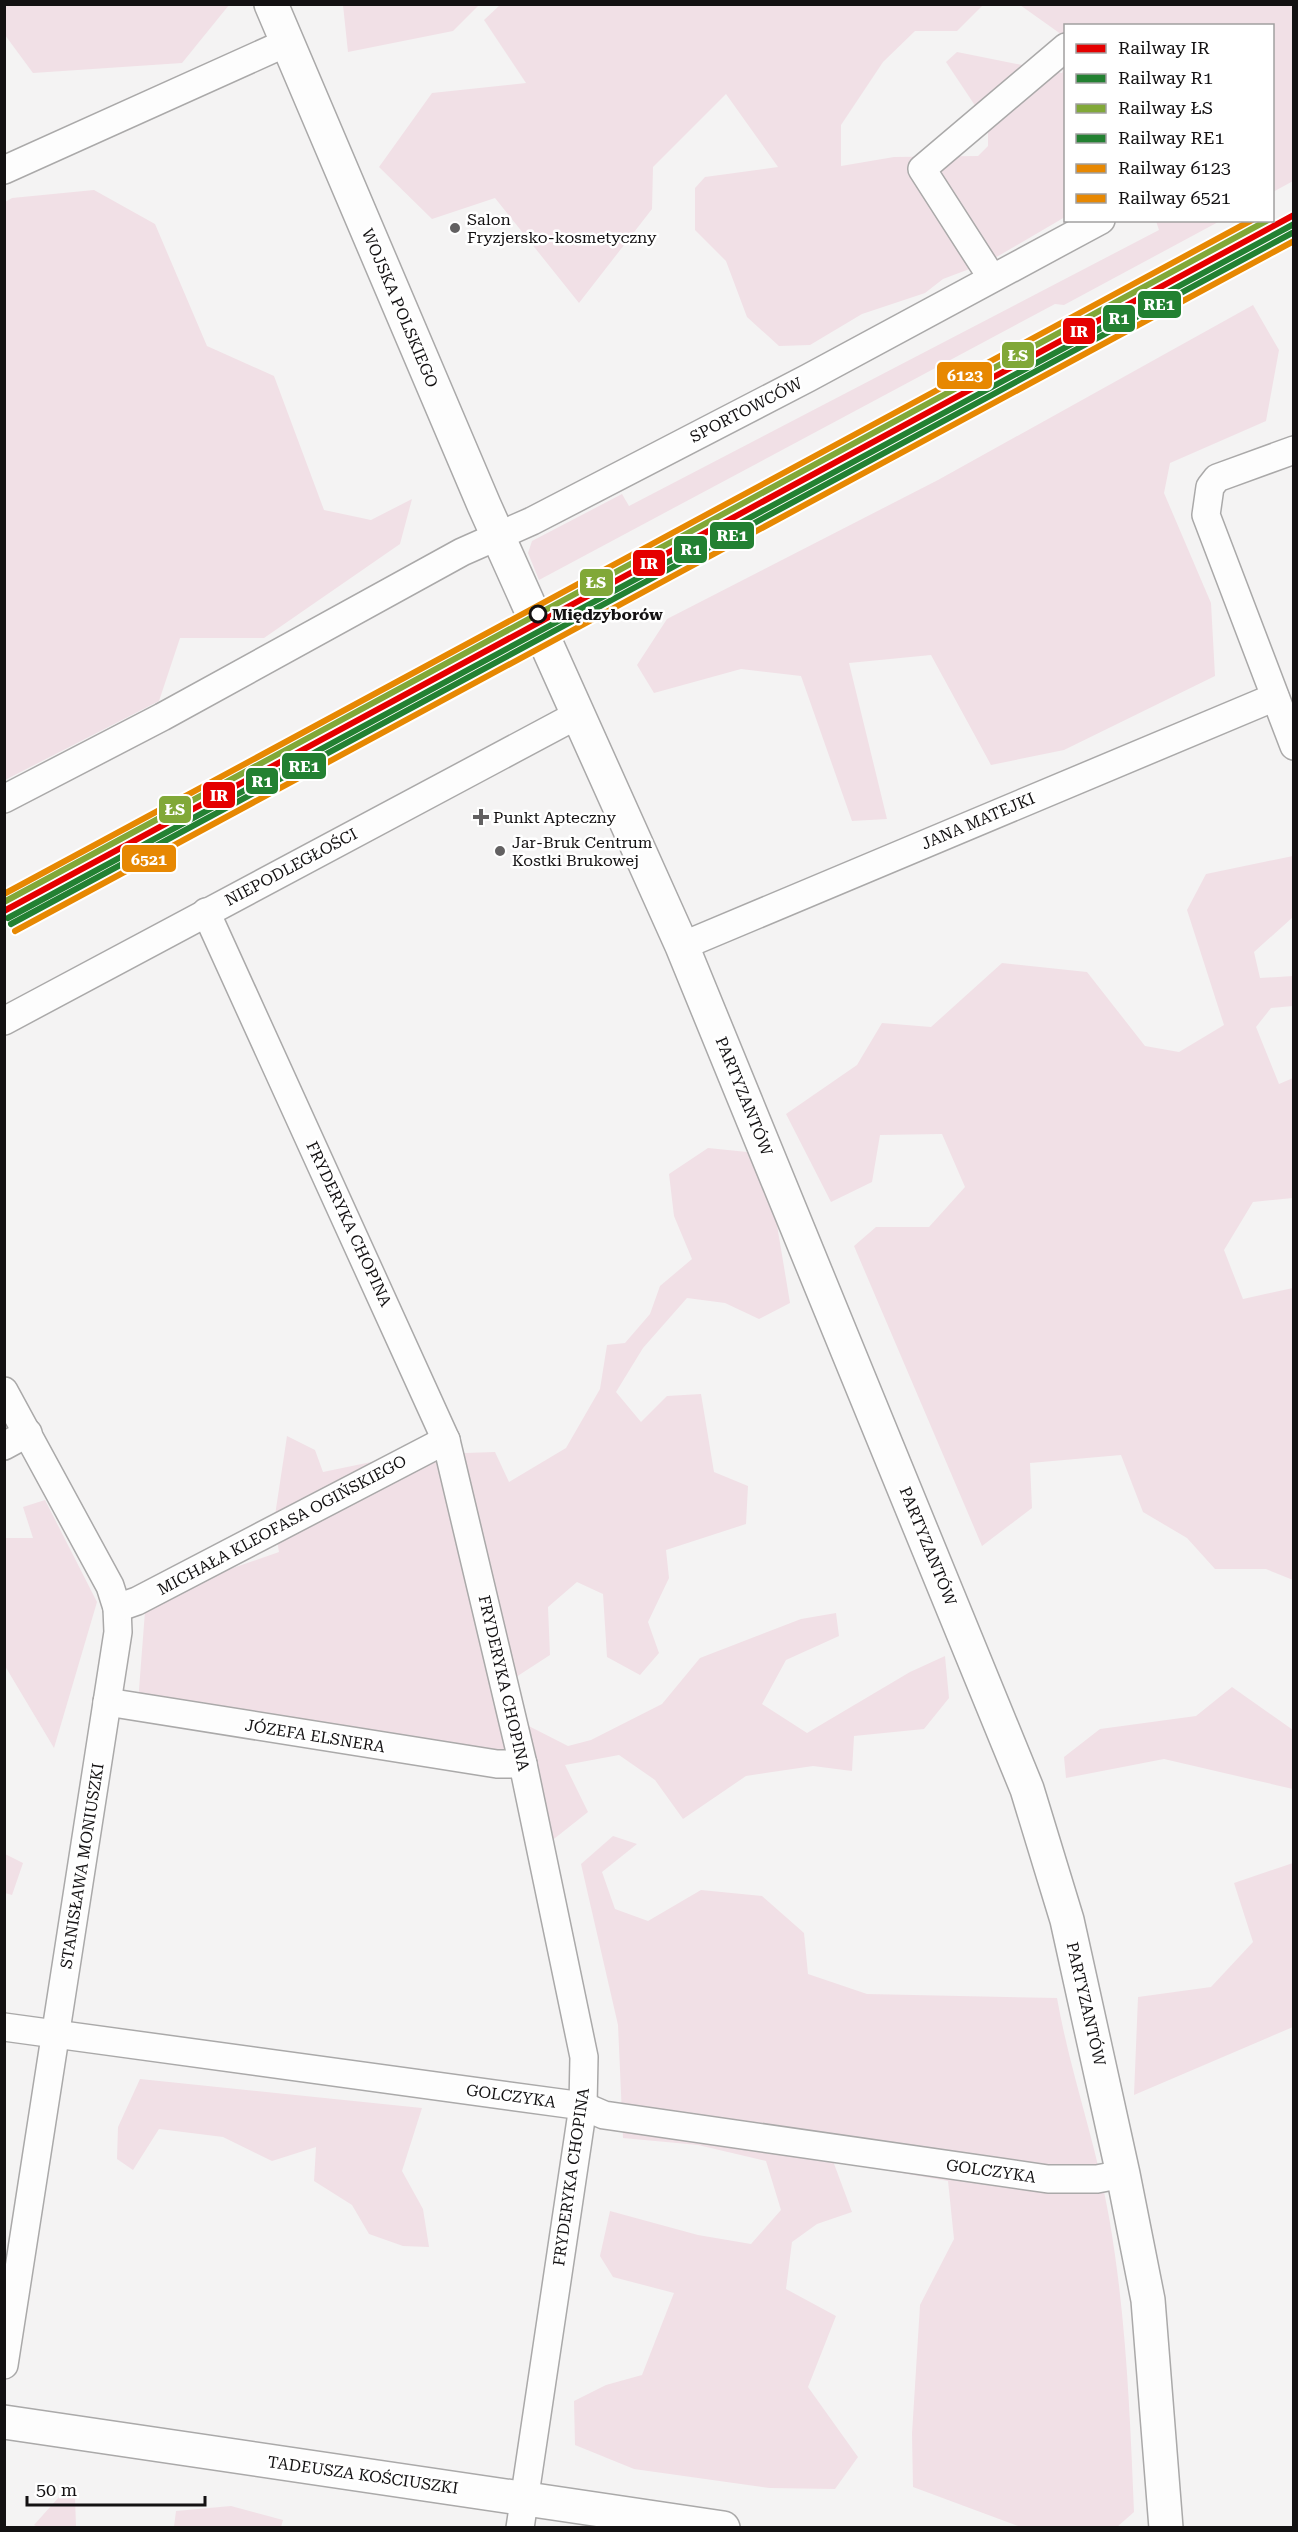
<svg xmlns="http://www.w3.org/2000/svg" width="1298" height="2532" font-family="'Roboto Serif',serif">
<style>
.green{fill:#f1e0e6}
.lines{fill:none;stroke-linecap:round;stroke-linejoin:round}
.minor-casing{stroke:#aaa9a9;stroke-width:30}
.tertiary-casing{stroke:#aaa9a9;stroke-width:36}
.secondary-casing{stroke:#aaa9a9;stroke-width:36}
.minor{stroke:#fdfdfd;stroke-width:27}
.tertiary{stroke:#fdfdfd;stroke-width:33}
.secondary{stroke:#fdfdfd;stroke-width:33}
.rail-1-casing{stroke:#fff;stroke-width:10}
.rail-2-casing{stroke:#fff;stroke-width:10}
.rail-3-casing{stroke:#fff;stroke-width:10}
.rail-4-casing{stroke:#fff;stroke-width:10}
.rail-5-casing{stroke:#fff;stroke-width:10}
.rail-6-casing{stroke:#fff;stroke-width:10}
.rail-1{stroke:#e50000;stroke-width:6}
.rail-2{stroke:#238132;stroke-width:6}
.rail-3{stroke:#81a838;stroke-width:6}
.rail-4{stroke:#238132;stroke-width:6}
.rail-5{stroke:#e78802;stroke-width:6}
.rail-6{stroke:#e78802;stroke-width:6}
.poi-dot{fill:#626061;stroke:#fff;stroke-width:2}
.stop-dot{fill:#fff;stroke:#131112;stroke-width:3}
.labels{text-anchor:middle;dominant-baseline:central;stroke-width:5;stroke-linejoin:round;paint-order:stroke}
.poi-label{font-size:16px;fill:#131112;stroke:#fff;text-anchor:start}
.street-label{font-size:16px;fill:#131112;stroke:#fff}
.stop-label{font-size:16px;font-weight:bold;fill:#131112;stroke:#fff;text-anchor:start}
.line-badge{stroke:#fff;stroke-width:2}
.badge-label{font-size:16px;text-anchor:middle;font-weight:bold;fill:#fff}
</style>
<rect width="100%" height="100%" fill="#f4f3f3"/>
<g class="green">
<path d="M5,4H229V5L182,63L33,73L5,35Z"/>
<path d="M343,5V4L479,5L453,31L348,52Z"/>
<path d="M500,5H983L957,31H915L883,62L841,125V166L894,157L978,156L988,146V125L946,62L957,52L1062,73L1065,62V217L988,262L943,279L925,293L862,314L810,345L779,346L747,317L726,261L695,230V188L705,177L778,167L726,94L653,167L652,209L579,303L495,198L432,219L379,167L432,93L526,83L484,20Z"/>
<path d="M1020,5H1293V181L1273,192L1272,26H1066L1065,37Z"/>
<path d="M94,190L155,224L207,346L274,376L324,510L371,520L412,499L400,544L264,638H180L159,701L5,780V202L12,198Z"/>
<path d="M1156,221H1220L1064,305L1055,304L539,580L528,553L532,541L622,494L629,506L1159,230Z"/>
<path d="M1253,305L1279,350L1266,421L1170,463L1164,493L1211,603L1215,676L1064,750L991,765L931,655L849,663L887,819L852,821L801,676L741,669L654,693L637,665L667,619L938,480Z"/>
<path d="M1293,856V917L1254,952L1260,978L1293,976V1006L1271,1008L1256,1027L1279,1084L1293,1078V1198L1253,1202L1224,1250L1243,1299L1293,1288V1580L1266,1569H1215L1187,1538L1143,1512L1121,1455L1030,1463L1032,1508L982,1546L854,1246L876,1227H929L965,1187L942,1134L880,1135L872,1182L831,1202L786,1114L857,1065L882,1023L931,1027L1002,963L1087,972L1145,1046L1179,1052L1224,1025L1187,910L1206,874Z"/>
<path d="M708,1148L747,1152L772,1195L790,1303L759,1319L725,1303L687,1298L643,1348L616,1392L641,1422L667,1396L701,1394L714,1472L748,1486L746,1524L666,1550L669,1578L648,1622L659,1653L640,1675L607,1657L603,1594L577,1582L548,1607L550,1655L507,1683L511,1717L568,1746L591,1740L662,1704L700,1658L801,1619L836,1613L839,1636L786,1660L762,1704L807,1733L910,1672L945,1656L949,1698L924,1729L854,1736L852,1771L813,1766L746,1776L683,1819L655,1780L619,1755L565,1765L588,1812L545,1846L513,1765L138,1703L146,1598L279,1552L274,1522L287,1436L315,1450L323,1472L405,1455L495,1452L509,1482L566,1448L600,1389L607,1345L625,1343L650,1314L660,1286L692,1259L674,1216L669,1174Z"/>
<path d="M45,1500L97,1602L54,1748L5,1666V1538H33L23,1507Z"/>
<path d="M1232,1687L1293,1730V1789L1164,1759L1066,1778L1064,1757L1100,1729L1196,1716Z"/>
<path d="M613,1836L637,1844L602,1872L615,1909L648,1921L701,1890L762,1896L804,1933L808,1974L867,1994L1057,1998C1070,2072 1096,2143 1109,2217C1126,2314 1130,2413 1134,2512L1117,2527H1021L913,2487L912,2434L920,2305L954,2239L948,2181L833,2161L852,2212L817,2224L792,2242L786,2289L836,2316L808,2387L858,2457L835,2489L770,2488L634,2469L575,2445L574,2401L606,2385L642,2375L674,2293L613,2277L600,2256L610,2211L698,2235L751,2244L781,2210L766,2161L698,2145L623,2138L618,2025L581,1864Z"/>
<path d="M5,1854L23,1863L12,1895L5,1893Z"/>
<path d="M1293,1863V2027L1134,2095L1138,1997L1211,1987L1253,1942L1234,1883Z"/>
<path d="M140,2079L422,2108L402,2171L423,2209L429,2247L403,2246L369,2234L352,2205L314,2181L316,2147L272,2161L223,2137L159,2129L133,2170L117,2159L118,2127Z"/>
<path d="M68,2487L75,2497L76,2527H38L34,2525Z"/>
<path d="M231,2506L283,2520L281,2527H174L176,2511Z"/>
</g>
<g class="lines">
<defs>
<g id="minor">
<path d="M4,170L288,42"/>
<path d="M992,278L922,169L1066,47"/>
<path d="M1294,450L1217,478L1210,487L1206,515L1294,746"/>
<path d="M4,799L162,717L462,552L532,521L808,378L1101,220"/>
<path d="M206,912L446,1440L523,1764L584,2057L583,2106L520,2528"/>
<path d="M682,946L1275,697"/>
<path d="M4,1021L579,714"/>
<path d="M4,1391L110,1586L117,1608L118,1632L4,2365"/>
<path d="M4,1446L28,1433"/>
<path d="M117,1608L137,1601L446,1440"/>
<path d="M107,1702L497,1764H523"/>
<path d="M4,2027L583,2106L604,2115L1048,2179H1097L1123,2174"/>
</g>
<path id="tertiary" d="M271,4L484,505L682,946L1027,1789L1067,1920L1123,2174L1148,2300L1166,2528"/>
<path id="secondary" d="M4,2422L723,2528"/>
</defs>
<use href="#minor" class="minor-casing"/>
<use href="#tertiary" class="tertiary-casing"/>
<use href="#secondary" class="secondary-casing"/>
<use href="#minor" class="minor"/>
<use href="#tertiary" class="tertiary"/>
<use href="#secondary" class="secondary"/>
<defs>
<path id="rail-1" d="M4,911L1294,215"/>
<path id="rail-2" d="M8,918L1294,224"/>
<path id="rail-3" d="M4,902L1268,220"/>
<path id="rail-4" d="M11,924L1294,232"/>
<path id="rail-5" d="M4,894L1252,220"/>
<path id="rail-6" d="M15,931L1294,241"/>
</defs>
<use href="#rail-1" class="rail-1-casing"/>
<use href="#rail-2" class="rail-2-casing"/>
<use href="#rail-3" class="rail-3-casing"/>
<use href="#rail-4" class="rail-4-casing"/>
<use href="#rail-5" class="rail-5-casing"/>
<use href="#rail-6" class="rail-6-casing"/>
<use href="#rail-1" class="rail-1"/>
<use href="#rail-2" class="rail-2"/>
<use href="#rail-3" class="rail-3"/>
<use href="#rail-4" class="rail-4"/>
<use href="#rail-5" class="rail-5"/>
<use href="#rail-6" class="rail-6"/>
</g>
<g class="poi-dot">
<circle cx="455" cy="228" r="6"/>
<path d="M478 808h6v6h6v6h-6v6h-6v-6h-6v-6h6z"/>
<circle cx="500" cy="851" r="6"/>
</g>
<circle class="stop-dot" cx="538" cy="614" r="8"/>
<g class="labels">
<g class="poi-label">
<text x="467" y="219">Salon<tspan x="467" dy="18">Fryzjersko-kosmetyczny</tspan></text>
<text x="493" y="817">Punkt Apteczny</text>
<text x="512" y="842">Jar-Bruk Centrum<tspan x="512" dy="18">Kostki Brukowej</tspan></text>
</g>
<g class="street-label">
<text transform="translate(400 308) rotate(67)">WOJSKA POLSKIEGO</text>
<text transform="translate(746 410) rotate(-27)">SPORTOWCÓW</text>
<text transform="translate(978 821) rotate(-23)">JANA MATEJKI</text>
<text transform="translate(291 867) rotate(-28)">NIEPODLEGŁOŚCI</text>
<text transform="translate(744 1096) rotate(68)">PARTYZANTÓW</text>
<text transform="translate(349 1224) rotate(65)">FRYDERYKA CHOPINA</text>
<text transform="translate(282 1525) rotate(-28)">MICHAŁA KLEOFASA OGIŃSKIEGO</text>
<text transform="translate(928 1546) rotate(68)">PARTYZANTÓW</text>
<text transform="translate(504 1683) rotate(77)">FRYDERYKA CHOPINA</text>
<text transform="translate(315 1736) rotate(9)">JÓZEFA ELSNERA</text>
<text transform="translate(82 1866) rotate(-81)">STANISŁAWA MONIUSZKI</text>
<text transform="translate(1086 2004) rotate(77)">PARTYZANTÓW</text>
<text transform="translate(511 2096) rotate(8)">GOLCZYKA</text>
<text transform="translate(991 2171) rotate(8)">GOLCZYKA</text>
<text transform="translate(571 2177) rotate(-82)">FRYDERYKA CHOPINA</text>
<text transform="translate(363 2475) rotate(8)">TADEUSZA KOŚCIUSZKI</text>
</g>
<g class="stop-label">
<text x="552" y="614">Międzyborów</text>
</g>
</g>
<g class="line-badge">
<rect x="1137" y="290" width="45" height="29" rx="6" fill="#238132"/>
<rect x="1102" y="304" width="34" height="29" rx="6" fill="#238132"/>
<rect x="1062" y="317" width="34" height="28" rx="6" fill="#e50000"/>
<rect x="1001" y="341" width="34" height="28" rx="6" fill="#81a838"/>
<rect x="936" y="361" width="57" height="29" rx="6" fill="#e78802"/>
<rect x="709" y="521" width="46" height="29" rx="6" fill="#238132"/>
<rect x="673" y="535" width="35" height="29" rx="6" fill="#238132"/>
<rect x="632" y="549" width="34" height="28" rx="6" fill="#e50000"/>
<rect x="579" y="568" width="35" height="29" rx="6" fill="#81a838"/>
<rect x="281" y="752" width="46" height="28" rx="6" fill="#238132"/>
<rect x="245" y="767" width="34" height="28" rx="6" fill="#238132"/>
<rect x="202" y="781" width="34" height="28" rx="6" fill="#e50000"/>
<rect x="158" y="795" width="34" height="29" rx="6" fill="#81a838"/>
<rect x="121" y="844" width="56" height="29" rx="6" fill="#e78802"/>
</g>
<g class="badge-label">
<text x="1159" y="310">RE1</text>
<text x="1119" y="324">R1</text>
<text x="1079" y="337">IR</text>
<text x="1018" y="361">ŁS</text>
<text x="965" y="381">6123</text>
<text x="732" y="541">RE1</text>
<text x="691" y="555">R1</text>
<text x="649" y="569">IR</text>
<text x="596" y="588">ŁS</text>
<text x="304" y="772">RE1</text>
<text x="262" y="787">R1</text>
<text x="219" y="801">IR</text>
<text x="175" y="815">ŁS</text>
<text x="149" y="865">6521</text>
</g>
<rect width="1298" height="2532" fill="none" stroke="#131112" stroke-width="12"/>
<rect x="1064" y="24" width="210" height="198" fill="#ffffff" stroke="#a1a0a0" stroke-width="1.5"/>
<rect x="1076" y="44" width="30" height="9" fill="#e50000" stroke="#a1a0a0" stroke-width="1.5"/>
<text x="1118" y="54" font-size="18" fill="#131112">Railway IR</text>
<rect x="1076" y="74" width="30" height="9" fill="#238132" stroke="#a1a0a0" stroke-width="1.5"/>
<text x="1118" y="84" font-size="18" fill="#131112">Railway R1</text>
<rect x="1076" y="104" width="30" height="9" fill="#81a838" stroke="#a1a0a0" stroke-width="1.5"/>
<text x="1118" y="114" font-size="18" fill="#131112">Railway ŁS</text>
<rect x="1076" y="134" width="30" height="9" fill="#238132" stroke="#a1a0a0" stroke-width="1.5"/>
<text x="1118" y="144" font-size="18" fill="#131112">Railway RE1</text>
<rect x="1076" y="164" width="30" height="9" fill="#e78802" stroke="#a1a0a0" stroke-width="1.5"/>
<text x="1118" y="174" font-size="18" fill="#131112">Railway 6123</text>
<rect x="1076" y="194" width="30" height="9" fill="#e78802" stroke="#a1a0a0" stroke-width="1.5"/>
<text x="1118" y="204" font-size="18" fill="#131112">Railway 6521</text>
<path d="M27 2496v9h178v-9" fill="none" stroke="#131112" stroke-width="3"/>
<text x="36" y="2496" font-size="18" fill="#131112" stroke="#ffffff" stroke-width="4.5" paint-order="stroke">50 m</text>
</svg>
